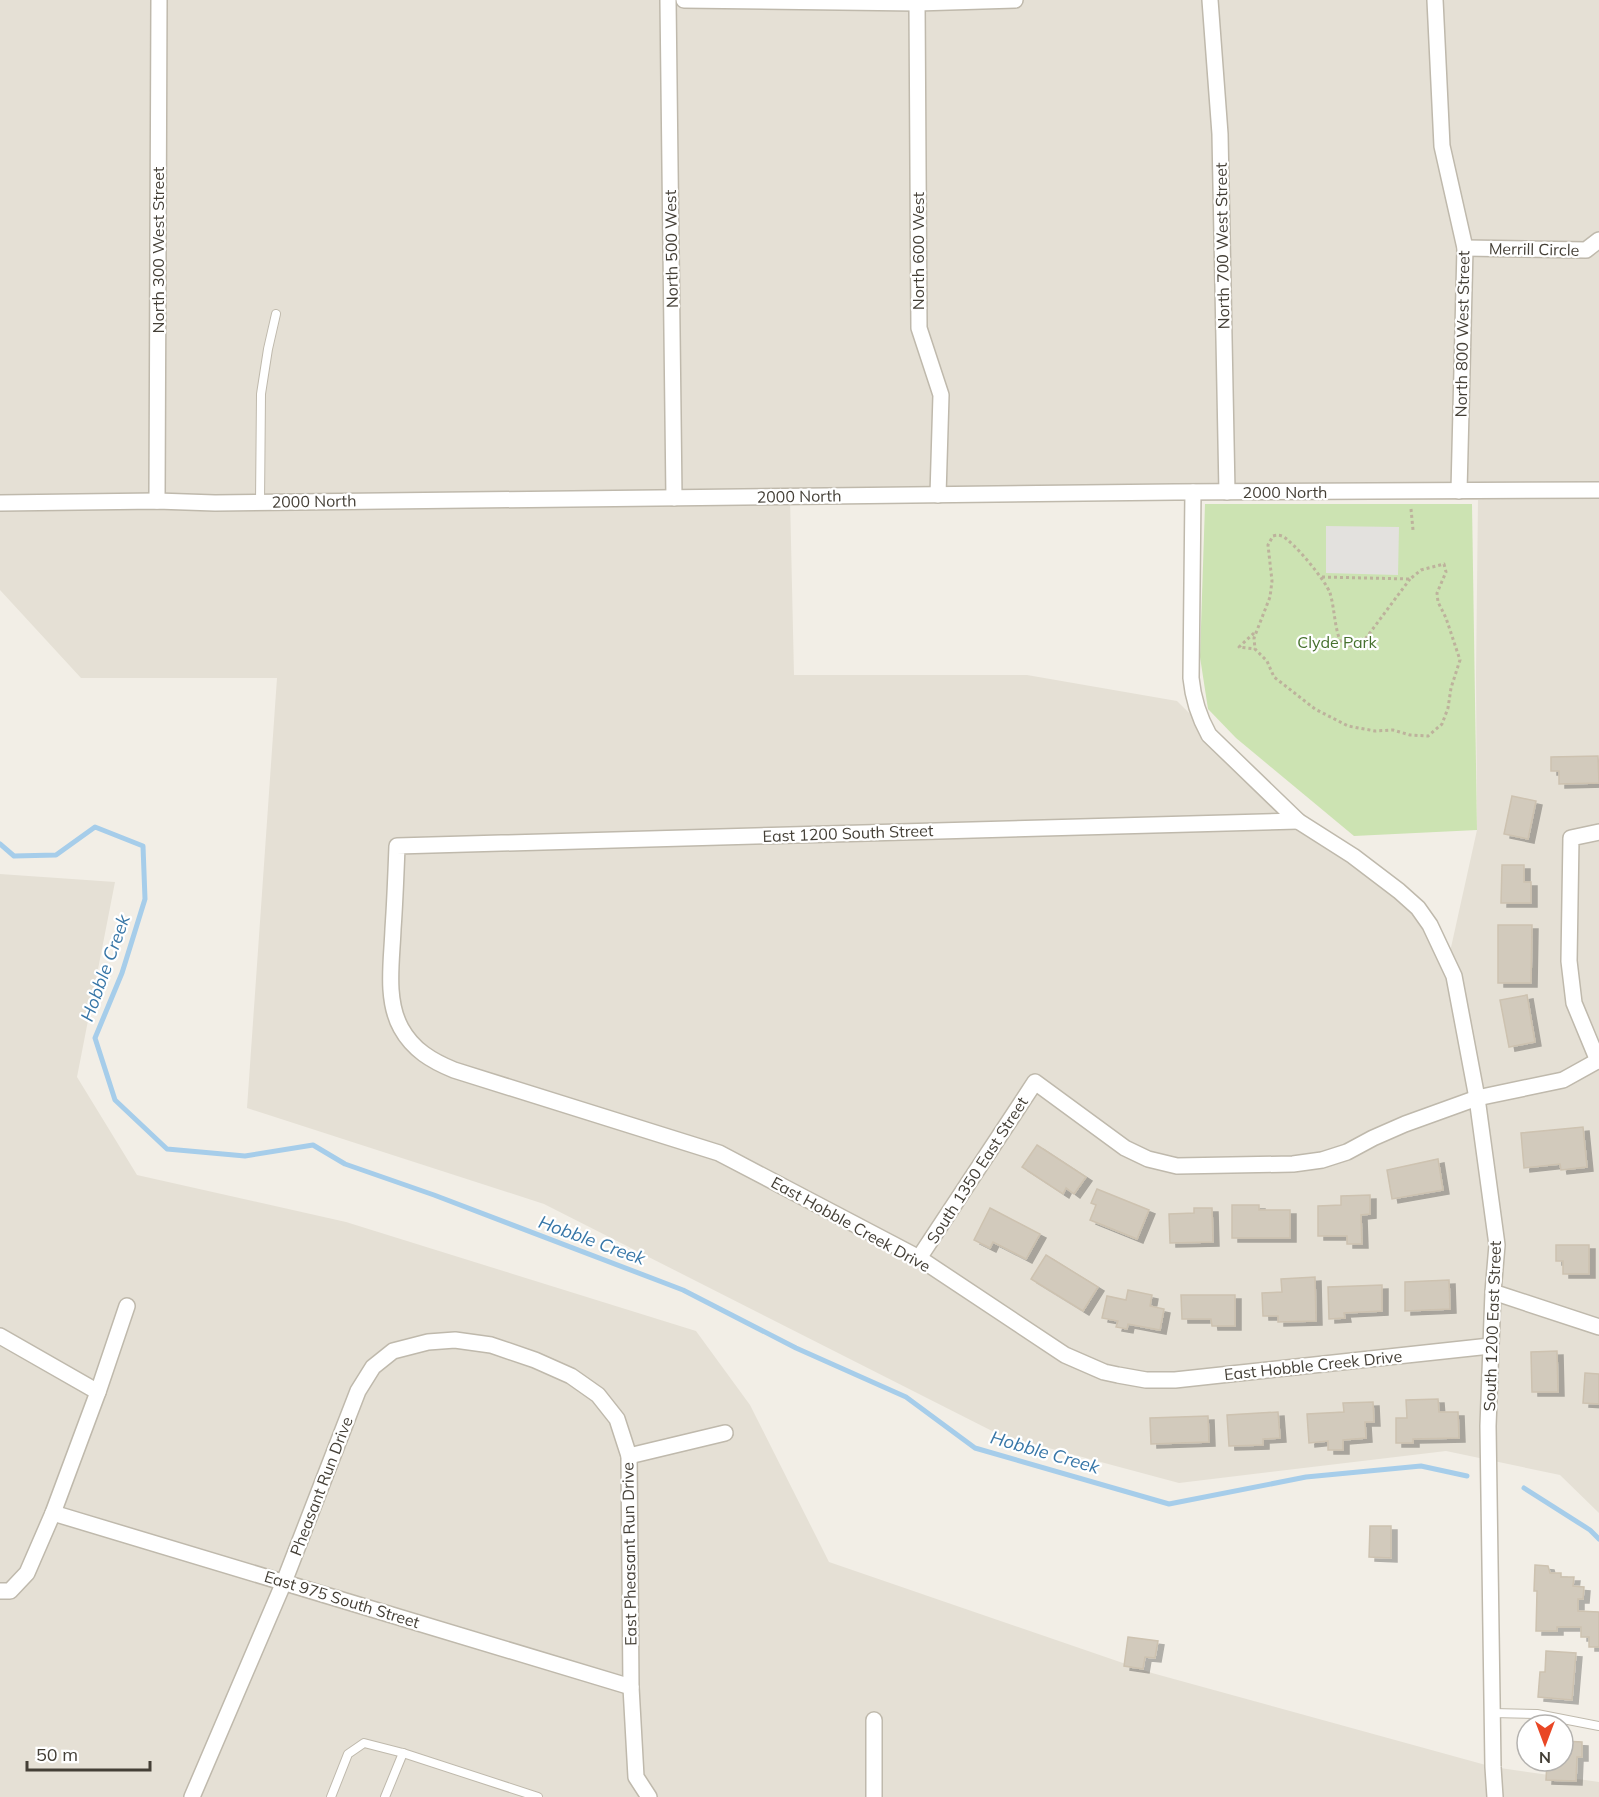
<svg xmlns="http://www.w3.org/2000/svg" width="1599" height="1797" font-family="Mulish,sans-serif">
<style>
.residential{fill:#e5e0d5;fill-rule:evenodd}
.green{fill:#cce3b2}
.parking{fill:#e3e1de}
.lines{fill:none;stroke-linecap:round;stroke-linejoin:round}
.stream{stroke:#a6cdea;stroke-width:5}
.building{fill:#d2cabc;stroke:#cdc2b0;stroke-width:1.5;filter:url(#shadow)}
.lane-casing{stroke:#bfb9ac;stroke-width:10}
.street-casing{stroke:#bfb9ac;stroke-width:18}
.path{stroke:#bdb29c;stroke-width:3;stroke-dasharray:3 3;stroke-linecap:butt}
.lane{stroke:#fff;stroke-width:8}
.street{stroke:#fff;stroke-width:15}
.labels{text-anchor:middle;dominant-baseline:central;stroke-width:4.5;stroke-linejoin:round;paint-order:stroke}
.street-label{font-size:16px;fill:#443f36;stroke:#fff}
.park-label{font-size:16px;fill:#46712e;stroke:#fff}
.water-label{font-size:18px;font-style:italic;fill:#3776a7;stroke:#fff}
</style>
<defs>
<filter id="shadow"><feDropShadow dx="6" dy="4" stdDeviation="0" flood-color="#0004"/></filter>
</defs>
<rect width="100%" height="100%" fill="#f2eee6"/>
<g class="residential">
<path d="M0,0H1599V1513L1560,1475L1446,1451L1179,1483L1000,1435L544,1204L247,1108L277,678H81L0,590ZM790,497L1478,500L1476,674L1477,830L1448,961L1418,908L1298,821L1177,701L1027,675H794Z"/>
<path d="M0,874L115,882L77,1077L137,1175L346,1222L696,1331L750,1405L829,1562L1152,1673L1493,1767L1599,1782V1797H0Z"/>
</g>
<path class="green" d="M1205,504H1472L1477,830L1354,836L1236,738L1208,709L1200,657Z"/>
<path class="parking" d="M1326,526L1399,527L1398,575L1326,573Z"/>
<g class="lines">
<g class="stream">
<path d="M0,844L14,856L56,855L95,827L143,846L145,899L122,973L95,1038L115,1100L167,1149L245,1156L313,1145L345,1164L434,1195L683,1290L796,1348L906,1397L975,1448L1169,1504L1306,1477L1421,1466L1467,1476"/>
<path d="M1524,1488L1590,1530L1599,1539"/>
</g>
</g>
<g class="building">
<path d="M1598,756L1599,783L1559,784V771H1551V757Z"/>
<path d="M1512,796L1536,801L1528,839L1504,834Z"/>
<path d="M1502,865H1524V882H1531V903H1501Z"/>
<path d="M1498,925H1532L1531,983H1498Z"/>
<path d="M1527,995L1535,1042L1509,1047L1500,1000Z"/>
<path d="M1583,1127L1587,1167L1561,1170L1560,1164L1524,1168L1521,1133Z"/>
<path d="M1037,1145L1086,1177L1074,1194L1066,1188L1063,1194L1022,1167Z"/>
<path d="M1438,1159L1443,1190L1392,1199L1387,1170Z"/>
<path d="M1097,1189L1149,1210L1137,1239L1090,1220L1096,1205L1091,1203Z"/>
<path d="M1370,1195V1214L1361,1215L1362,1244H1347V1236H1318V1206L1341,1205V1196Z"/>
<path d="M1232,1205H1259V1210H1290V1238H1232Z"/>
<path d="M990,1208L1040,1234L1026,1259L993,1242L990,1248L974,1240Z"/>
<path d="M1194,1208H1212L1213,1242L1170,1243L1169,1214L1194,1213Z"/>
<path d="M1556,1245H1589V1274H1563V1261H1556Z"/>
<path d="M1046,1255L1098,1287L1083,1311L1031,1279Z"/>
<path d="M1315,1277L1316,1321L1278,1322V1316H1263L1262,1293L1282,1292L1281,1279Z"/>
<path d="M1449,1280L1450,1309L1405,1311V1282Z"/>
<path d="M1382,1285V1311L1344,1313L1345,1318L1329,1319L1328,1287Z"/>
<path d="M1128,1290L1152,1295L1150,1306L1164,1309L1160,1330L1128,1324L1127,1329L1116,1327L1118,1321L1102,1318L1107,1296L1126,1300Z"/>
<path d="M1181,1295H1235V1326H1212L1211,1319H1182Z"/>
<path d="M1557,1351L1558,1392H1532L1531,1352Z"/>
<path d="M1585,1373L1599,1374V1404L1583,1403Z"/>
<path d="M1438,1399L1439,1412H1458L1459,1438L1413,1439V1443H1396V1418H1407L1406,1400Z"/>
<path d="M1373,1402L1374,1422H1365L1366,1438L1343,1440V1450H1328V1441L1309,1443L1307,1414L1344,1412L1343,1403Z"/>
<path d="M1278,1412L1280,1438L1263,1439V1445L1229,1446L1227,1415Z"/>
<path d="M1208,1416L1209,1442L1151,1444L1150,1418Z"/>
<path d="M1370,1526H1391V1558L1369,1557Z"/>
<path d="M1535,1565L1548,1566L1550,1573H1561V1577H1574L1573,1586L1584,1587L1583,1599H1578V1611L1599,1612V1647H1589V1637H1581V1627H1557V1631H1536L1537,1591H1534Z"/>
<path d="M1128,1637L1158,1641L1155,1658L1145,1657L1143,1669L1124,1666Z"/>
<path d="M1546,1651L1576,1653L1572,1700L1538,1697L1540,1672H1545Z"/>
<path d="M1563,1741L1582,1742V1757H1577L1576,1781L1546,1780L1547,1761H1563Z"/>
</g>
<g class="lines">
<defs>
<g id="lane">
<path d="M260,502L261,394L268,349L276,314"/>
<path d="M1492,1713L1537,1714L1599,1726"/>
<path d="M331,1797L348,1754L364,1743L403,1753L538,1797"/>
<path d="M385,1797L403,1753"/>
</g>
<g id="street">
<path d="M668,0L674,498"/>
<path d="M684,0L917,3L1015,0"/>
<path d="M1210,0L1220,134L1227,492"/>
<path d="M1435,0L1442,146L1465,248L1459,491"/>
<path d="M917,3L919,328L941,395L938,495"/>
<path d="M1465,248L1586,250L1599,240"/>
<path d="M1193,492L1191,678C1193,699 1199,717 1209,735L1298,821L1353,856L1399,891L1418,908L1430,925L1454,976L1477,1098L1497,1245L1493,1292L1488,1426L1493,1767L1495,1797"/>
<path d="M157,501L159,0"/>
<path d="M0,503L157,501L215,503L1175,492L1599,490"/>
<path d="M1298,821L397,846C396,873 395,901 393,929C392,960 385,999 401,1028C413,1050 432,1061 454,1070L719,1153L919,1258L1065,1355L1104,1372L1118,1375L1146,1380H1175L1490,1346"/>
<path d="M1598,1061L1574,1003L1569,961L1571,838L1599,832"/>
<path d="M919,1258L1035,1082L1125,1148L1148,1159L1177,1166L1293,1164L1322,1160L1347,1152L1373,1138L1405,1124L1477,1098L1563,1080L1599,1060"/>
<path d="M1493,1292L1599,1327"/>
<path d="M0,1336L98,1392"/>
<path d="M629,1456L725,1433"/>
<path d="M53,1513L631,1687"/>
<path d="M0,1591H10L27,1573L53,1513L98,1392L127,1306"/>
<path d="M874,1720V1797"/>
<path d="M192,1797L284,1582L358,1391L373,1367L393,1351L428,1342L455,1340L491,1345L535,1360L571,1376L598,1395L617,1419L629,1456L631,1687L636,1777L649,1797"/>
</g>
</defs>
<use href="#lane" class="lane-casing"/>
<use href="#street" class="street-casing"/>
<g class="path">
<path d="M1411,509L1413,530"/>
<path d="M1322,577L1410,579L1421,570L1444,564L1446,572L1437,593L1438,602L1446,618L1460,660L1451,688L1448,708L1442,724L1428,736L1410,735L1393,730L1375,731L1348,726L1315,709L1274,677L1267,661L1255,649L1254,638L1270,597L1272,581L1268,545L1273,536C1277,535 1279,535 1282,536C1293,541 1326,581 1330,593C1335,610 1334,626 1341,643L1352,646L1366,638L1410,579"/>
<path d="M1254,633L1239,647L1255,649"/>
</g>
<use href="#lane" class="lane"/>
<use href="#street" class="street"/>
</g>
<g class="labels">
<g class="street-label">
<text transform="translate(1222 246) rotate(-91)">North 700 West Street</text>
<text transform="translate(671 249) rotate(-91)">North 500 West</text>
<text transform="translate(1534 249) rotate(1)">Merrill Circle</text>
<text transform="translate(158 250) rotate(-90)">North 300 West Street</text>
<text transform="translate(918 251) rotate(-90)">North 600 West</text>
<text transform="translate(1462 334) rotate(-89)">North 800 West Street</text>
<text x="1285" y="492">2000 North</text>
<text transform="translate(799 496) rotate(-1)">2000 North</text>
<text transform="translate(314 501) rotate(-1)">2000 North</text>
<text transform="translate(848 833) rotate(-2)">East 1200 South Street</text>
<text transform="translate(977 1170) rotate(-57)">South 1350 East Street</text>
<text transform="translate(851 1224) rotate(29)">East Hobble Creek Drive</text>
<text transform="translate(1492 1326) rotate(-88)">South 1200 East Street</text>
<text transform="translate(1313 1365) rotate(-6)">East Hobble Creek Drive</text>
<text transform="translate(321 1486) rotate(-69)">Pheasant Run Drive</text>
<text transform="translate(629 1554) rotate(-91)">East Pheasant Run Drive</text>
<text transform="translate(342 1599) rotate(17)">East 975 South Street</text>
</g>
<g class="park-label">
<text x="1337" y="642">Clyde Park</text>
</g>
<g class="water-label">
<text transform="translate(105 968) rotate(-70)">Hobble Creek</text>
<text transform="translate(592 1240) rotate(20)">Hobble Creek</text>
<text transform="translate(1045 1452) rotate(16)">Hobble Creek</text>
</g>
</g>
<g transform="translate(1545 1743) rotate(180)"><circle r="28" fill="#ffffff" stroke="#b4b2af" stroke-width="1.5"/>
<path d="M0-4.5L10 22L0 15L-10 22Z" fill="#e94725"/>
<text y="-9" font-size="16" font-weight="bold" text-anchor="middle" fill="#443f36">N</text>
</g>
<path d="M27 1761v9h123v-9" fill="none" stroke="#443f36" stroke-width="3"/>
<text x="36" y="1761" font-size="18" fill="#443f36" stroke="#ffffff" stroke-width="4.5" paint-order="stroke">50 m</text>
</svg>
